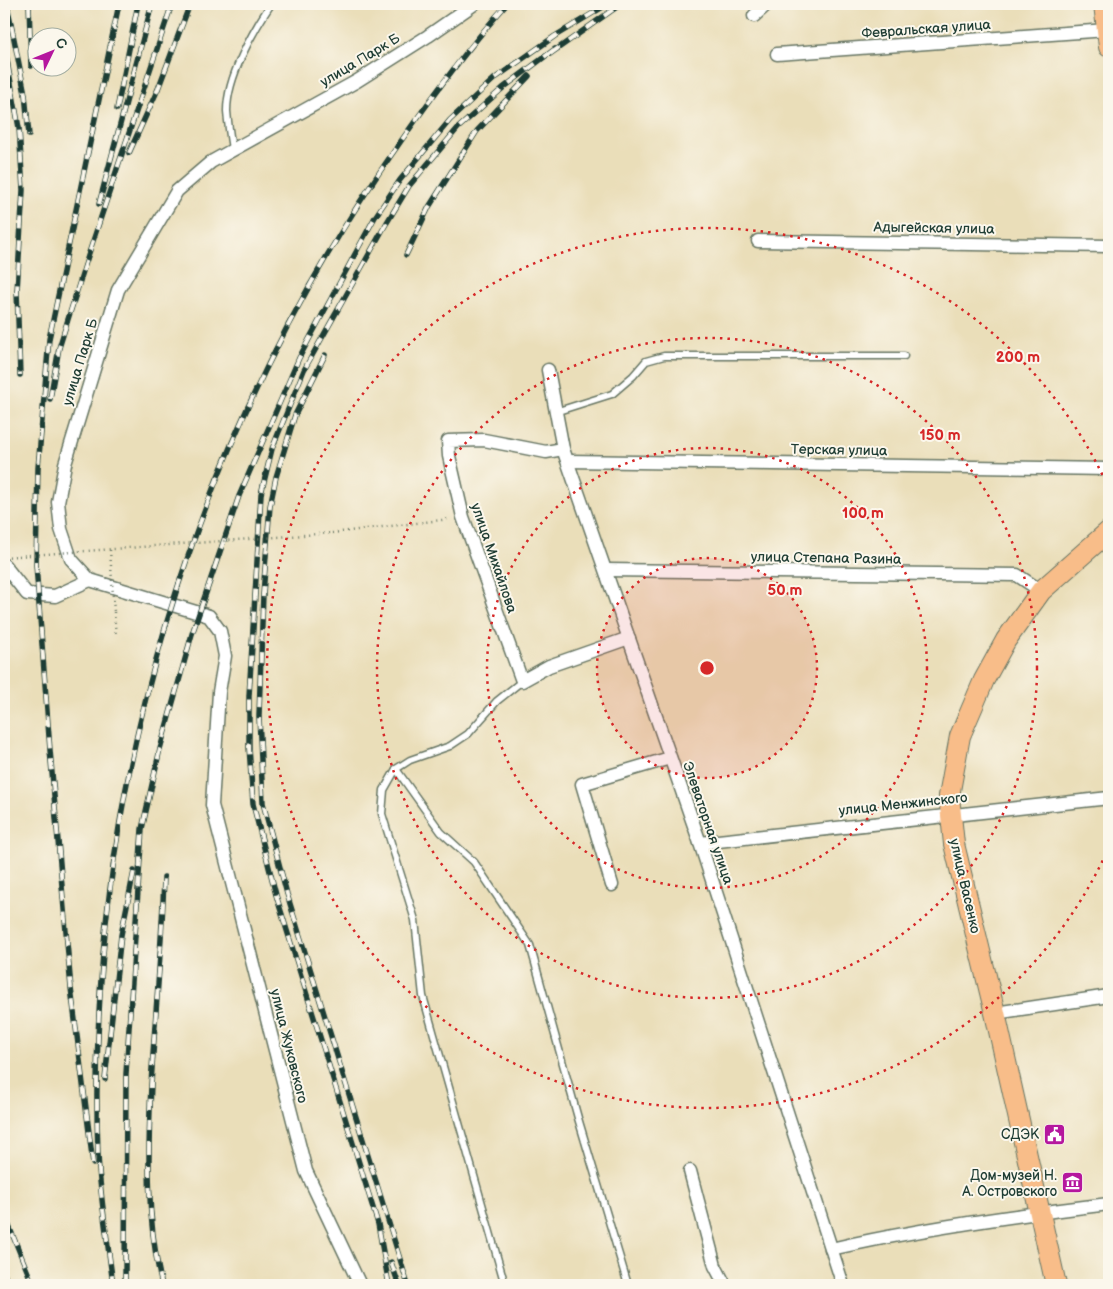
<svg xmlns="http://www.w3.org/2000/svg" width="1113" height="1289" font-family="'Balsamiq Sans',sans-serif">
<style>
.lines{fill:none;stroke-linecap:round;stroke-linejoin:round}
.lane-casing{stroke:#667563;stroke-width:9}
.street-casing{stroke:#667563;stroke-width:15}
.primary-casing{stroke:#667563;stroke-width:22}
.path{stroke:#667563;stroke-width:2.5;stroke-dasharray:1 4;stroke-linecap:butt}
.lane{stroke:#fff;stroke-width:6}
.street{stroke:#fff;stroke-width:12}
.primary{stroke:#f8bd89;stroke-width:20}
.rail-casing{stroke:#1f3d34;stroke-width:5.5}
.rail{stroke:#fbf7ec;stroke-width:4;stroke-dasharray:11;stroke-linecap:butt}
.path-bridge{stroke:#667563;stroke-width:2.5;stroke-dasharray:1 4;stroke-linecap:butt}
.ring{fill:none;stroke:#d62828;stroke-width:2.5;stroke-dasharray:2.5 5}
.labels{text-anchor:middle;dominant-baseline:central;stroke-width:4;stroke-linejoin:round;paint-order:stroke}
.street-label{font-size:14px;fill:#1f3d34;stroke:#fbf7ec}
.poi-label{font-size:14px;fill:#1f3d34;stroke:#fbf7ec;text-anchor:end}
.centre{fill:#d62828;stroke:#fbf7ec;stroke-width:2.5}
.ring-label{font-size:15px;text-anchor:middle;font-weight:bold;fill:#d62828;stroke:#fbf7ec;stroke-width:4;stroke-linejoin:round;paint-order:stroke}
</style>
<rect width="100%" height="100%" fill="#fbf7ec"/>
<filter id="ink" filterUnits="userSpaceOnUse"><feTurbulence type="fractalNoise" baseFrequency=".02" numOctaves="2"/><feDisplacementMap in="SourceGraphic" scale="10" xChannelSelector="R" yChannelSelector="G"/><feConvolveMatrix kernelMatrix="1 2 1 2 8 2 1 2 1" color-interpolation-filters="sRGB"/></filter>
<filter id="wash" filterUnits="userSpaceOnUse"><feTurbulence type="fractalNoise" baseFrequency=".0096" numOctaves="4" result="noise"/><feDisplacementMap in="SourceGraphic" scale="20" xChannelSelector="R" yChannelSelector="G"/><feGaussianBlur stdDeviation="1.12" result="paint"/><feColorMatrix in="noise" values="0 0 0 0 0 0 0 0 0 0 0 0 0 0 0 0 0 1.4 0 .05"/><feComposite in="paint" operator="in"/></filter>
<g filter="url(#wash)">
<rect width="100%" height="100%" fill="#eadeb9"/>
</g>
<g filter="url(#ink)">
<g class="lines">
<defs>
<g id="lane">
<path d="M232,149C230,137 228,123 227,111C227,77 253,31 271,4"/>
<path d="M555,412L612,394L633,376L646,361L664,356H904"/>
<path d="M396,769L441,832L474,862L530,945L578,1118L628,1285"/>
<path d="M505,1285L423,996L415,920L382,814L384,790L396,769L410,760L450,746L468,734L497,701L522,681"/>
</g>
<g id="street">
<path d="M754,16L767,4"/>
<path d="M777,54L1107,30"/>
<path d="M758,241L1109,246"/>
<path d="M548,370L563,449L700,843L843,1285"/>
<path d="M563,449L546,452L484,440L448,441L449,456L463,517L522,681L549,666L629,638"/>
<path d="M568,461L1109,469"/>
<path d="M4,565L27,594L55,596L90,580"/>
<path d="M606,570L1017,575L1041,591"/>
<path d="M700,843L1109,798"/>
<path d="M612,885L582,784L670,758"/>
<path d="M995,1013L1109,996"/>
<path d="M690,1171L715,1266L725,1285"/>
<path d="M831,1249C922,1228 1016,1215 1109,1204"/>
<path d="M360,1285L306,1171L212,805L219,692L225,656L220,631L209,616L90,580L71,559L61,529L58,502L65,464L118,290L177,191L211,162L357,81L428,36L474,4"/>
</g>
<g id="primary">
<path d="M1104,4L1109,47"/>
<path d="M1056,1285L995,1013L954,844L949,796L960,736L984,680L1006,640L1041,591L1109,531"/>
</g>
</defs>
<use href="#lane" class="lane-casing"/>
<use href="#street" class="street-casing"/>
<use href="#primary" class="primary-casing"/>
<g class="path">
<path d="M332,533L450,519"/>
<path d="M114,612L116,636"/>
</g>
<use href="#lane" class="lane"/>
<use href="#street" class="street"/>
<use href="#primary" class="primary"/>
<defs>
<g id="rail">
<path d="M7,4L25,94L29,135"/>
<path d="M29,4L31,66"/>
<path d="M4,44L19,128L23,190L17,291L20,375"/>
<path d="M550,54L621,4"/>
<path d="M117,109L138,4"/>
<path d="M129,153L158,89L190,4"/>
<path d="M99,204L152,4"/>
<path d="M406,255L429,207L477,131L529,76"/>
<path d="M325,355L295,415L276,477L270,506L263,594L259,716L263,803L287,894L408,1285"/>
<path d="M50,399L59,348L85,265L172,4"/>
<path d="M105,1079L121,935L134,871"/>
<path d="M93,1164L71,988L50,750L36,565L38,468L49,339L119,4"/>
<path d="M4,1214L33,1285"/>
<path d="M391,1262L399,1285"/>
<path d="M4,1273L7,1285"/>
<path d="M113,1285C108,1242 100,1198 98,1154C85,793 193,436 401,141C434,94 468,47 507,4"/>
<path d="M125,1285L126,1074L142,829L160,749L192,634L239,496L299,358L375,217L400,180L450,120L494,79L555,36L608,4"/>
<path d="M162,1285C146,1220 148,1151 151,1085C155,1016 162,946 164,877"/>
<path d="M389,1285L378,1224L276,895L253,804L249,747V696L261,494L272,449L304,370L386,224L409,186L458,128L503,88L555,49"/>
</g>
</defs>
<use href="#rail" class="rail-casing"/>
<use href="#rail" class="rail"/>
<g class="path-bridge">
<path d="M110,550L114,612"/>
<path d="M4,557L332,533"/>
</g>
</g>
</g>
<circle cx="707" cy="668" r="110" fill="#d62828" fill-opacity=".12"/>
<g class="ring">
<circle cx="707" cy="668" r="110"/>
<circle cx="707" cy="668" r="220"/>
<circle cx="707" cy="668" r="330"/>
<path d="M1109 847A440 440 0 1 1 1109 489"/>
</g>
<defs>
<symbol id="civic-square" viewBox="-11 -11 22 22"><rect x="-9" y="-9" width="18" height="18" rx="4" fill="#b5179e" stroke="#fbf7ec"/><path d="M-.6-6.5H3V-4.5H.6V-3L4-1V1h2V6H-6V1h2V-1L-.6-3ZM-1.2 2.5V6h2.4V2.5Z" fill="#fff"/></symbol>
<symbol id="museum-square" viewBox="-11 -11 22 22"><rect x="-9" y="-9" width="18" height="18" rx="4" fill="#b5179e" stroke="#fbf7ec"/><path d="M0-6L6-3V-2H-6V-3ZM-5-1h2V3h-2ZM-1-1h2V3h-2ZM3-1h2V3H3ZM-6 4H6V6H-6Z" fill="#fff"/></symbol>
</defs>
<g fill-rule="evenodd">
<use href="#civic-square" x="1042" y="1122" width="25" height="25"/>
<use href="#museum-square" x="1060" y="1170" width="25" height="25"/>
</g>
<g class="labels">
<g class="street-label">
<text transform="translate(926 29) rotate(-4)">Февральская улица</text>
<text transform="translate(360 60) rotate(-31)">улица Парк Б</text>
<text transform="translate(934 228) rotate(1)">Адыгейская улица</text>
<text transform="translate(80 362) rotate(-73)">улица Парк Б</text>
<text transform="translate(839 450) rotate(1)">Терская улица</text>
<text transform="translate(494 558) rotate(71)">улица Михайлова</text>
<text transform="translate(826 558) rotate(1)">улица Степана Разина</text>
<text transform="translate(903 804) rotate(-6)">улица Менжинского</text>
<text transform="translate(708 823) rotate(71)">Элеваторная улица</text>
<text transform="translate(965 886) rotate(77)">улица Васенко</text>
<text transform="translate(289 1046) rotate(76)">улица Жуковского</text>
</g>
<g class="poi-label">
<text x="1039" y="1134">СДЭК</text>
<text x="1057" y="1175">Дом-музей Н.<tspan x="1057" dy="16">А. Островского</tspan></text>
</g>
</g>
<circle cx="707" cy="668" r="8" class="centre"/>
<g class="ring-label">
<text x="1018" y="362">200 m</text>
<text x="940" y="440">150 m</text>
<text x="863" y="518">100 m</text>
<text x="785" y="595">50 m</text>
</g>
<rect width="1113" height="1289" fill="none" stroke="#fbf7ec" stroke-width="20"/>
<g transform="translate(52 52) rotate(47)"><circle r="24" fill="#fbf7ec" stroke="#a3ada2"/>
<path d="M0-4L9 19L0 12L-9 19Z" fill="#b5179e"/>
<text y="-8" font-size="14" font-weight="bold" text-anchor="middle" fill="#1f3d34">С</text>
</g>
</svg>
